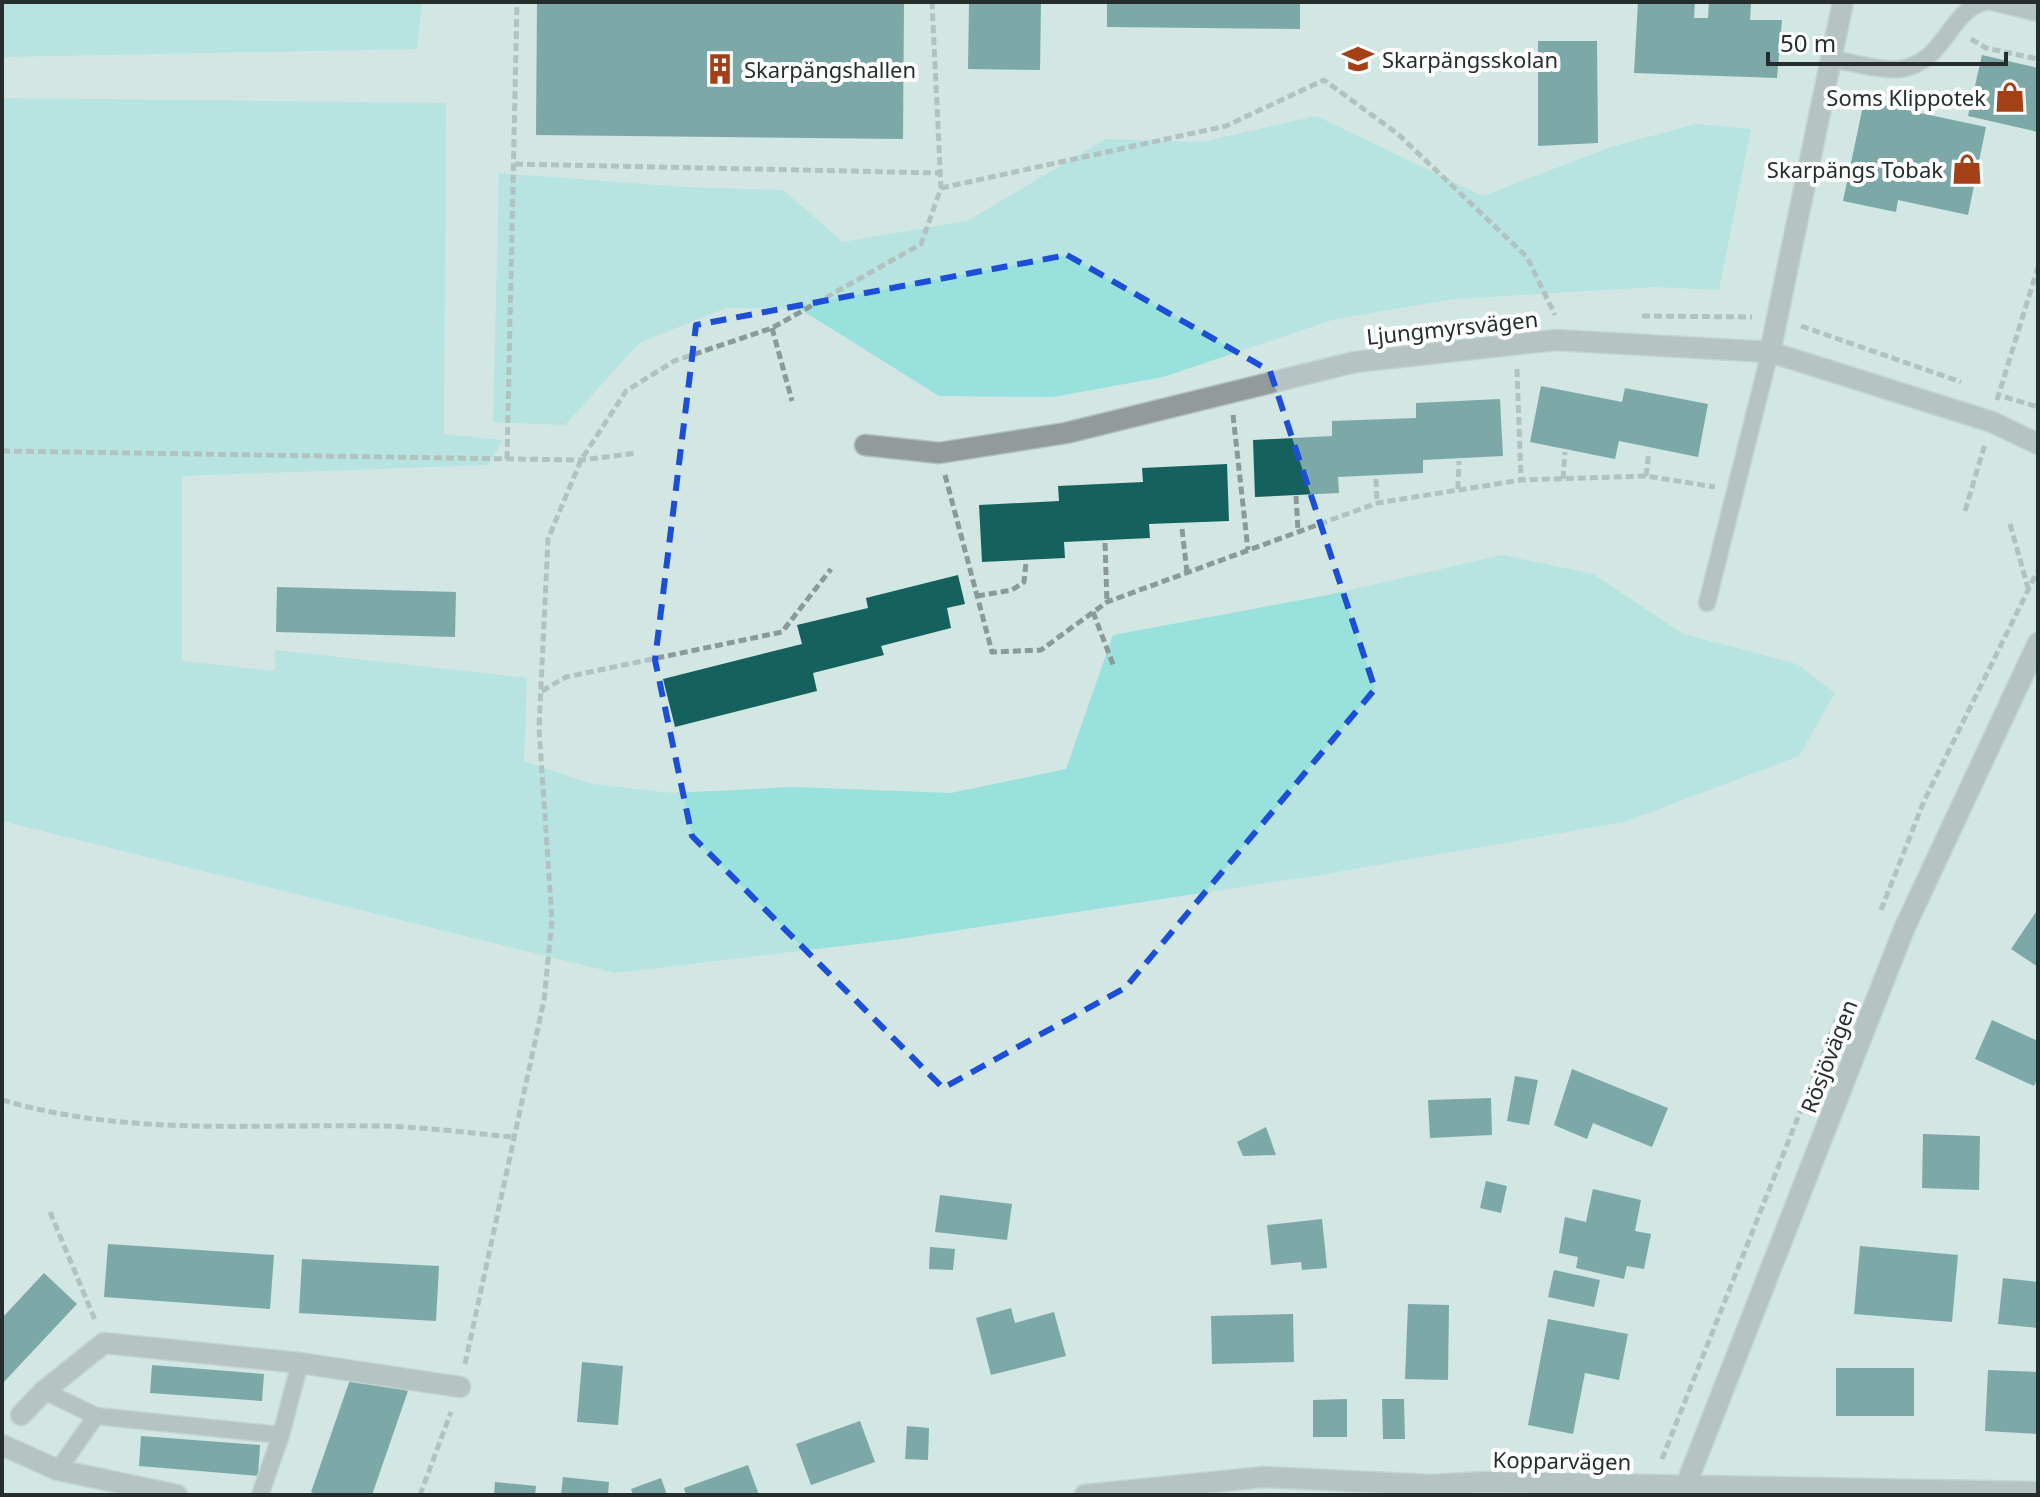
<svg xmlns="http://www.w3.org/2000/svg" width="2040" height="1497" font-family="'Noto Sans',sans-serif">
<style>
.green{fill:#98e1dc}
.building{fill:#15615e}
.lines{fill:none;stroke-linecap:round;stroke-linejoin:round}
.service-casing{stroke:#b0c1bf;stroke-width:19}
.minor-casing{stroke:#b0c1bf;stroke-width:23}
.path{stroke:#8b9a98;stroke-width:5;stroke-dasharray:8 4;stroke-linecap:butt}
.service{stroke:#939b9a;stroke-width:16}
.minor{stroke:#939b9a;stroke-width:20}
.marked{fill:none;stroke:#1d4ed8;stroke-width:6;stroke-dasharray:16 10;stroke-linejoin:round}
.labels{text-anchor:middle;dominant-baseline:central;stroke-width:8;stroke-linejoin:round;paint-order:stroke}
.poi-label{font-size:22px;fill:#262e2d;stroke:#fff;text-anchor:start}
.street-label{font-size:22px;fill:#262e2d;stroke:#fff}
</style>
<rect width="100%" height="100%" fill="#d2e6e4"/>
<g class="green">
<path d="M2,2H422L417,49L2,57Z"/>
<path d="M2,98L446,103L444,434L503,440L488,465L182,476V661L275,671V650L527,678L524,761L592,784L673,793L794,787L951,793L1066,769L1113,635L1328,595L1502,555L1593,574L1683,634L1797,664L1835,693L1799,756L1624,822L1320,875L900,939L615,973L2,821Z"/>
<path d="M1316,116L1483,196L1611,147L1696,124L1751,129L1719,290L1655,287L1454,299L1335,319L1163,377L1053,397L939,396L800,309L726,308L639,343L565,425L493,422L499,173L684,187L783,190L843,242L967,221L1106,139L1203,142Z"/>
</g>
<g class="building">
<path d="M537,2H904L903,139L536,135Z"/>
<path d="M969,2H1041L1040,70L968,69Z"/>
<path d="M1107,2H1300V29L1107,27Z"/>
<path d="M1638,2H1695L1694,18H1708L1709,2L1751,3L1750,20H1782L1777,78L1634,73Z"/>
<path d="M1538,41H1597L1598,143L1538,146Z"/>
<path d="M1982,55L2038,68V132L1968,116Z"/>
<path d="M1864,101L1986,127L1968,215L1898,200L1896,212L1843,201Z"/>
<path d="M1541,386L1622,402L1625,388L1708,404L1698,457L1619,441L1615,459L1530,442Z"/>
<path d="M1500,399L1503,456L1423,460V473L1338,477L1339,493L1255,497L1253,440L1332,436V421L1416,418V403Z"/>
<path d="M1227,464L1229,521L1149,524L1150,538L1064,542L1065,558L982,562L979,505L1059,501L1058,486L1143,482L1142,468Z"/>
<path d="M958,575L965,604L947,608L951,628L881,646L884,655L813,673L817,691L675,727L663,679L802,644L797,625L868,608L866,598Z"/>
<path d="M277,587L456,592L455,637L276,632Z"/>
<path d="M2038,909V967L2011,949Z"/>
<path d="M1992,1020L2038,1041V1078L2034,1086L1975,1059Z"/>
<path d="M1572,1069L1668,1108L1652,1147L1593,1123L1587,1139L1554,1125Z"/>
<path d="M1515,1076L1538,1080L1529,1125L1507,1121Z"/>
<path d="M1491,1098L1492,1135L1430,1138L1428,1100Z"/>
<path d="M1266,1127L1276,1155L1243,1156L1237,1142Z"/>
<path d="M1923,1134L1980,1136L1979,1190L1922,1188Z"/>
<path d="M1486,1181L1507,1186L1501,1213L1480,1208Z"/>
<path d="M1593,1189L1641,1200L1635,1231L1651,1234L1644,1269L1627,1266L1624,1279L1576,1268L1578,1257L1559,1253L1565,1217L1586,1222Z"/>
<path d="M940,1195L1012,1204L1007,1240L935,1232Z"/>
<path d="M1322,1219L1327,1268L1302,1270L1301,1262L1271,1265L1267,1225Z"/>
<path d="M108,1244L274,1255L270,1309L104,1297Z"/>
<path d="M1860,1246L1958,1255L1952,1322L1854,1314Z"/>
<path d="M930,1247L955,1249L953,1270L929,1269Z"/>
<path d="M302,1259L439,1266L436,1321L299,1313Z"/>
<path d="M1554,1270L1600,1280L1594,1307L1548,1297Z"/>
<path d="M44,1273L77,1304L2,1384V1318Z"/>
<path d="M2003,1278L2038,1282V1328L1998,1324Z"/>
<path d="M1408,1304L1449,1305L1448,1380L1405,1379Z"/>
<path d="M1011,1308L1015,1323L1054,1312L1066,1356L991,1375L976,1318Z"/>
<path d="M1293,1314L1294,1362L1212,1364L1211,1316Z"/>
<path d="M1548,1319L1628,1334L1619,1380L1585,1373L1573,1434L1528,1425Z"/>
<path d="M582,1362L623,1366L618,1425L577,1422Z"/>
<path d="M152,1365L264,1374L262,1401L150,1393Z"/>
<rect x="1836" y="1368" width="78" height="48"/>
<path d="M1988,1370L2038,1372V1434L1985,1431Z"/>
<path d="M353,1371L408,1391L372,1495H319L311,1492Z"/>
<path d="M1347,1399V1437H1313V1400Z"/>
<path d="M1382,1399H1404L1405,1439H1383Z"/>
<path d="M860,1421L875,1462L811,1485L796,1444Z"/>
<path d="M907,1426L929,1428L928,1460L905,1459Z"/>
<path d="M141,1436L260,1445L258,1476L139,1466Z"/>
<path d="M748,1465L759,1495H686L684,1488Z"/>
<path d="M563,1477L609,1482L608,1495H561Z"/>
<path d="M661,1478L667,1495H633L631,1489Z"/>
<path d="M495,1482L536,1486L535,1495H494Z"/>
</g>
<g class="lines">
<defs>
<g id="service">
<path d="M1992,2L2038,13"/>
<path d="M1831,59C1852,62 1879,71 1900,69C1945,63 1949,10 1985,2"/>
<path d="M1707,603L1770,352"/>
<path d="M44,1391L96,1416"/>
<path d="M58,1470L96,1416L281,1435"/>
<path d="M260,1495L281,1435L300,1363"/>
</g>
<g id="minor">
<path d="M1770,352L1843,2"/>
<path d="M865,445L939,453L1066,433L1355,362L1556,340L1770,352L1992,422L2038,444"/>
<path d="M21,1415L44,1391L104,1343L300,1363L460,1387"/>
<path d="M2,1445L58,1470L177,1495"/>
<path d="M1085,1495L1264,1477L1431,1485L1484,1482L2038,1492"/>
<path d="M1682,1495L1904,929L2038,643"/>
</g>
</defs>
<use href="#service" class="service-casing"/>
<use href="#minor" class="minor-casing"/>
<g class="path">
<path d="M1971,39L1986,48L2038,59"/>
<path d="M515,164L940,173"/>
<path d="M941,188L1226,126L1324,80L1398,134L1527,257L1555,315"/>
<path d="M1642,316L1752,317"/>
<path d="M1801,326L1961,382"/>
<path d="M772,328L792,401"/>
<path d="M1517,369L1521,480"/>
<path d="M2005,397L2038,407"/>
<path d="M1997,400L2038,267"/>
<path d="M1233,415L1248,550"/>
<path d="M2,451L581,460L637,453"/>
<path d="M507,459L517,2"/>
<path d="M945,475L992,652L1041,650L1107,602L1377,503L1521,480L1646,476L1715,487"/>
<path d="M1646,476L1649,452"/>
<path d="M1376,479L1377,503"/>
<path d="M1563,479L1565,452"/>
<path d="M1458,489L1459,461"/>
<path d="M1296,496L1298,531"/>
<path d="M1965,511L1985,444"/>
<path d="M2010,524L2028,588"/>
<path d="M1182,529L1187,572"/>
<path d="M1105,543L1107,602"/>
<path d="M977,596L1012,590L1024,582L1026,563"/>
<path d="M1093,612L1114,667"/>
<path d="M542,691L566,677L782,632L831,569"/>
<path d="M1881,910L1924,801L2038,570"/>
<path d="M2,1100C126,1136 246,1124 373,1126C419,1126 467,1133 513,1137"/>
<path d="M50,1212L95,1320"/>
<path d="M465,1364L544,1000L552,920L539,728L548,539L581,460L626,391L674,361L772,328L921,244L941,188L932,2"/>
<path d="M1662,1459L1837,1019"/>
<path d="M420,1495L451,1412"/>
</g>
<use href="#service" class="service"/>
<use href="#minor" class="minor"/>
</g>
<path d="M0 0H2040V1497H0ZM1067,255L1270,371L1375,689L1125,988L943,1088L692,836L655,660L696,325Z" fill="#d2e6e4" fill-opacity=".55" fill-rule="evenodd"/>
<path class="marked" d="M1067,255L1270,371L1375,689L1125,988L943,1088L692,836L655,660L696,325Z"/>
<defs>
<symbol id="school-bare" viewBox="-9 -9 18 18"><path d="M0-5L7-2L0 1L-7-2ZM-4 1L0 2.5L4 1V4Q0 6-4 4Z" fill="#a53f15" stroke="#fff" stroke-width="2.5" paint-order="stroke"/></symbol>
<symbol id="building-bare" viewBox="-9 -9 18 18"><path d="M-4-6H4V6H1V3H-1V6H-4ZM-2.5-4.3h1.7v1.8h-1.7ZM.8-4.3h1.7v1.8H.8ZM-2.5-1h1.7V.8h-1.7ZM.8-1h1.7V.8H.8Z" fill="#a53f15" stroke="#fff" stroke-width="2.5" paint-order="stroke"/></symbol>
<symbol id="shop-bare" viewBox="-9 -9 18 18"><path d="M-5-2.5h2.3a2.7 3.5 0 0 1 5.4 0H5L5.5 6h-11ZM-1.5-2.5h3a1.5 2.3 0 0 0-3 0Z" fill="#a53f15" stroke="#fff" stroke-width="2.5" paint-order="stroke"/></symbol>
</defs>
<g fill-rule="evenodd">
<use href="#school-bare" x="1336" y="37" width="44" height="44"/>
<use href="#building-bare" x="698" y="47" width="44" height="44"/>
<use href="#shop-bare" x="1988" y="75" width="44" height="44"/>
<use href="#shop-bare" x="1945" y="147" width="44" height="44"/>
</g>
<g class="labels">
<g class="poi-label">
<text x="1382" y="59">Skarpängsskolan</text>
<text x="744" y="69">Skarpängshallen</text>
<text x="1986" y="97" text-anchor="end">Soms Klippotek</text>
<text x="1943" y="169" text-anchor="end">Skarpängs Tobak</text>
</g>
<g class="street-label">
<text transform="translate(1452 327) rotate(-6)">Ljungmyrsvägen</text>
<text transform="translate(1828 1056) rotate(-69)">Rösjövägen</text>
<text transform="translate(1562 1460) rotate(1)">Kopparvägen</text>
</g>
</g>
<rect width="2040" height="1497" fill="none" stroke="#262e2d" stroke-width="8"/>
<path d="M1768 52v12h238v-12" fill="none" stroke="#262e2d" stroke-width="4"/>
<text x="1780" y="52" font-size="24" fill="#262e2d" stroke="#ffffff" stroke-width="6" paint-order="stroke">50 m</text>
</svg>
